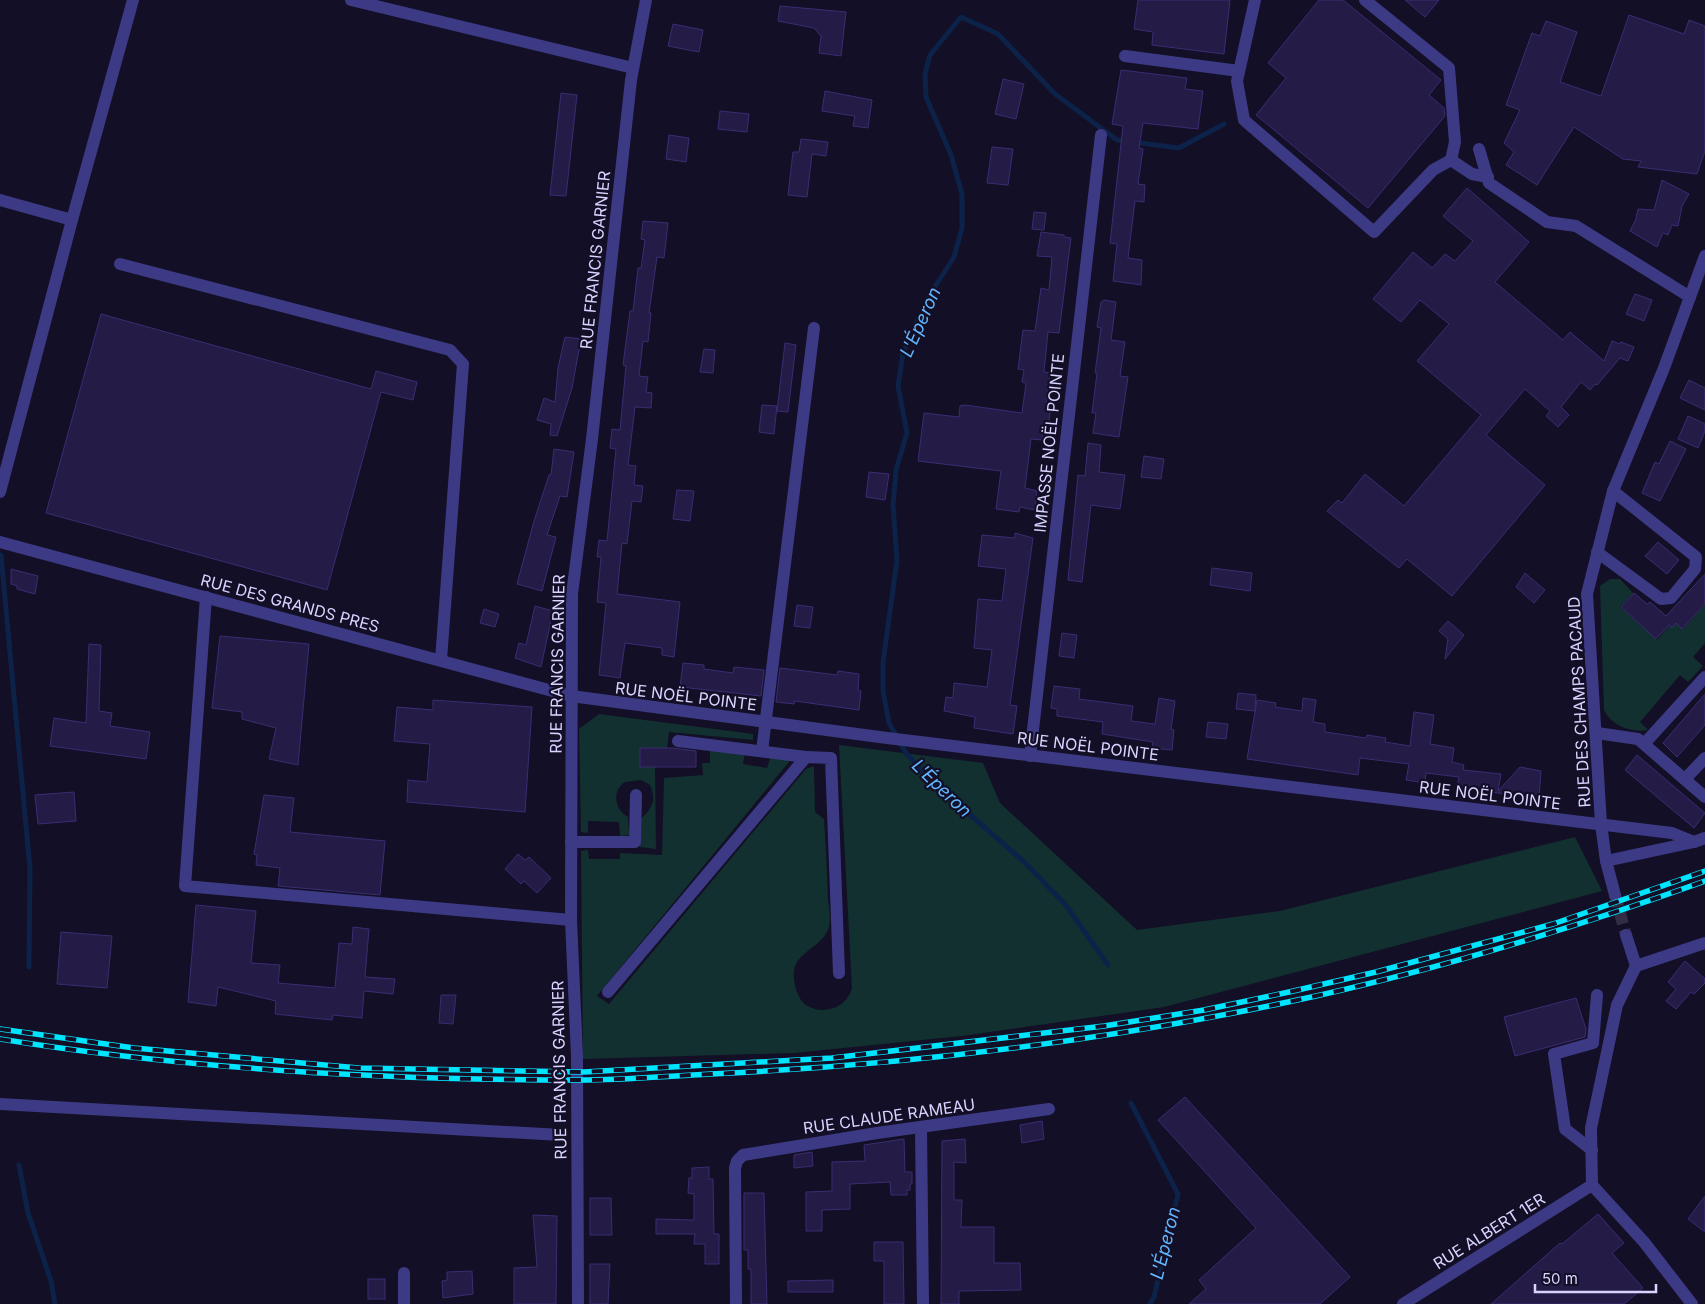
<svg xmlns="http://www.w3.org/2000/svg" width="1705" height="1304" font-family="Inter,sans-serif">
<style>
.green{fill:#12302f}
.lines{fill:none;stroke-linecap:round;stroke-linejoin:round}
.stream{stroke:#0c2248;stroke-width:5}
.building{fill:#241b47;stroke:#3b2d73}
.minor-tunnel{stroke:#312d47;stroke-width:12;stroke-dasharray:12 6;stroke-linecap:butt}
.minor{stroke:#3d3a85;stroke-width:12}
.rail-casing{stroke:#00e5ff;stroke-width:5.5}
.rail{stroke:#130f26;stroke-width:4;stroke-dasharray:11;stroke-linecap:butt}
.labels{text-anchor:middle;dominant-baseline:central;stroke-width:4.5;stroke-linejoin:round;paint-order:stroke}
.street-label{font-size:16px;fill:#d9d4ff;stroke:#130f26}
.water-label{font-size:18px;font-style:italic;fill:#62b6ff;stroke:#130f26}
</style>
<rect width="100%" height="100%" fill="#130f26"/>
<g class="green">
<path d="M1610,579H1620L1633,593L1620,607L1657,640L1669,626L1672,628L1676,623L1683,629L1705,605V643L1693,657L1703,666L1688,682L1680,675L1640,722L1648,730C1631,733 1612,726 1604,710L1600,586Z"/>
<path d="M599,714L753,734V740L669,732L667,748H640V767H655L656,849L640,847V820C652,808 657,801 650,785L641,780L625,782C611,791 615,810 628,817L629,835L620,836L619,822L588,821V833L581,832L579,729Z"/>
<path d="M839,745L983,763L1000,803L1137,930L1280,911L1575,837L1602,891L1164,1007L962,1036L794,1053L583,1059L581,851L588,850L589,859H620V853L662,855L664,778L703,775L702,763H710V748L745,752L743,764L767,768L771,756L793,757L597,996L609,1004L806,769L814,766L815,812L824,819C826,846 827,873 828,900C829,908 831,919 829,927C822,950 791,951 794,978C794,986 799,1001 806,1005C823,1016 847,1008 852,988Z"/>
</g>
<g class="lines">
<g class="stream">
<path d="M1,555L30,869L29,967"/>
<path d="M1108,965L1065,904L1023,861L928,778L906,753L889,723L883,691V663L897,560L893,505L896,470L907,433L898,386L903,353L929,296L954,257L962,228V194L951,155L926,97L925,74L930,55L961,17L998,34L1055,94L1117,140L1179,148L1224,124"/>
<path d="M1131,1103L1178,1194L1154,1297L1150,1304"/>
<path d="M19,1165L28,1213L51,1281L55,1304"/>
</g>
</g>
<g class="building">
<path d="M1138,0H1230L1224,54L1152,45L1153,32L1134,29Z"/>
<path d="M1319,0H1343L1441,80L1429,95L1444,108L1445,116L1368,208L1256,115L1286,78L1268,63Z"/>
<path d="M1405,0H1439L1425,17Z"/>
<path d="M780,6L846,12L841,56L819,53L821,36L814,28L778,21Z"/>
<path d="M1629,15L1684,34L1689,20L1705,26V151L1697,174L1638,167L1641,161L1623,159L1574,127L1537,185L1506,165L1514,152L1504,143L1520,110L1506,105L1532,33L1540,36L1546,21L1577,32L1560,82L1601,96Z"/>
<path d="M673,24L703,30L699,52L668,46Z"/>
<path d="M1121,70L1187,78L1185,89L1203,91L1198,129L1143,123L1139,148L1143,149L1138,184L1145,185L1144,202L1135,201L1128,258L1142,260L1141,285L1113,281L1117,244L1110,243L1123,126L1112,124Z"/>
<path d="M1003,79L1024,84L1016,119L995,114Z"/>
<path d="M825,91L872,100L868,128L853,126L855,116L822,111Z"/>
<path d="M561,93L577,95L566,196L550,195Z"/>
<path d="M720,111L749,114L747,132L718,129Z"/>
<path d="M669,135L689,138L686,162L666,159Z"/>
<path d="M801,139L828,142L826,156L812,154L807,197L788,195L793,152H799Z"/>
<path d="M992,147L1013,149L1008,185L987,183Z"/>
<path d="M1662,180L1689,194L1682,206L1678,226L1672,225L1668,235L1663,233L1657,247L1630,231L1636,219L1638,209L1654,210Z"/>
<path d="M1467,188L1529,242L1495,282L1563,340L1570,332L1604,361L1612,341L1620,344L1621,342L1634,347L1628,361L1620,358L1597,385L1595,384L1590,390L1581,382L1561,407L1569,415L1558,427L1546,416L1550,411L1525,389L1486,435L1545,485L1452,596L1407,559L1399,568L1327,511L1338,500L1342,503L1365,474L1404,506L1481,415L1417,361L1449,324L1420,300L1401,322L1373,299L1413,252L1432,268L1445,254L1455,261L1473,241L1443,216Z"/>
<path d="M1034,212L1046,213L1044,230L1032,229Z"/>
<path d="M643,221L668,223L664,258L657,257L649,313H651L648,342L643,341L639,376L648,377L646,392L652,393L651,408L635,407L628,465L636,466L634,485L643,486L641,502L632,501L627,544L622,543L617,594L680,602L674,657L662,655V648L625,643L620,678L599,675L606,603L597,602L601,557H597L599,540L607,541L616,449L610,448L612,429L620,430L626,366L623,365L630,311H633L638,268H641L645,240L641,239Z"/>
<path d="M1041,232L1064,235V237L1071,238L1059,333L1048,332L1044,372L1050,373L1046,406L1051,407L1048,426L1044,425L1042,440L1031,439L1025,488L1037,491L1035,510L1020,507L1019,512L996,509L1001,471L918,461L924,413L959,417L960,406L965,405L1022,413L1026,383L1022,382L1024,370L1018,369L1023,330L1035,331L1041,288L1049,290L1052,257L1037,256Z"/>
<path d="M1635,294L1652,300L1644,321L1626,314Z"/>
<path d="M1104,300L1116,302L1111,340L1125,342L1120,376L1128,377L1119,437L1093,433L1096,413H1092L1097,373H1095L1101,328L1097,327L1101,302Z"/>
<path d="M101,314L371,389L376,371L417,382L413,400L381,392L327,590L46,513Z"/>
<path d="M565,337L581,339L572,388L557,436L550,435L551,424L537,420L544,398L555,402L558,368Z"/>
<path d="M785,343L796,345L788,412L777,411Z"/>
<path d="M704,349L715,350L713,373L700,372Z"/>
<path d="M1689,380L1705,388V410L1680,398Z"/>
<path d="M762,405L777,406L774,434L759,432Z"/>
<path d="M1688,416L1705,424V431L1698,448L1678,439Z"/>
<path d="M1670,441L1686,449L1660,501L1642,493L1655,462L1659,464Z"/>
<path d="M1088,443L1101,445L1099,472L1125,475L1120,509L1091,505L1082,582L1068,580L1078,475L1085,476Z"/>
<path d="M554,449L574,452L567,497L560,496L547,535L556,537L542,591L517,584L534,521L549,475H551Z"/>
<path d="M1144,456L1164,459L1161,479L1141,477Z"/>
<path d="M869,472L889,474L885,500L866,497Z"/>
<path d="M677,490L694,491L690,521L673,519Z"/>
<path d="M1015,533L1033,538L1010,705L1017,706L1013,734L974,728L975,717L944,711L946,697L953,698L954,683L987,687L992,650L974,648L978,599L1002,601L1006,569L978,566L982,535L1015,538Z"/>
<path d="M1658,542L1679,560L1667,574L1645,556Z"/>
<path d="M1212,568L1252,573L1250,591L1210,585Z"/>
<path d="M11,569L38,576L35,594L17,589V586L11,584Z"/>
<path d="M1525,573L1545,590L1534,603L1516,587Z"/>
<path d="M1705,574V604L1682,629L1676,623L1672,628L1669,625L1656,639L1621,607L1634,593L1647,604L1650,602L1666,616Z"/>
<path d="M797,605L813,607L810,628L794,626Z"/>
<path d="M535,606L553,611L541,667L515,658L519,643L526,645Z"/>
<path d="M484,609L499,614L495,627L480,623Z"/>
<path d="M1448,621L1464,635L1445,659L1448,639L1439,631Z"/>
<path d="M1062,633L1077,635L1074,658L1059,656Z"/>
<path d="M220,636L309,644L298,765L269,759L276,728L242,719V712L212,708Z"/>
<path d="M89,644L101,645L99,711L112,713L110,726L150,732L146,759L50,746L54,718L86,723Z"/>
<path d="M683,663L704,665V669L733,673L734,667L764,670L761,696L680,687Z"/>
<path d="M780,668L837,675L838,671L859,674L858,690L861,691L859,710L795,701L794,704L776,702Z"/>
<path d="M1054,686L1080,689L1079,699L1133,706L1131,721L1155,724L1159,698L1175,701L1171,729L1174,730L1172,750L1152,748L1153,742L1102,734L1103,722L1057,716V709L1051,708Z"/>
<path d="M1238,693L1256,695L1255,711L1236,709Z"/>
<path d="M1705,694V725L1677,757L1663,743Z"/>
<path d="M1303,698L1316,700L1313,722L1325,724V732L1366,738L1367,735L1386,738L1385,742L1410,746L1414,712L1434,715L1430,744L1454,748L1452,762L1464,765L1463,770L1501,774L1498,791L1520,767L1541,771L1539,798L1457,788L1459,777L1426,773L1425,783L1406,780L1409,764L1360,758L1358,775L1247,759L1257,700L1276,703L1275,707L1302,711Z"/>
<path d="M433,700L532,707L525,812L407,802L408,780L427,782L430,744L394,741L397,707L433,710Z"/>
<path d="M1208,722L1228,724L1226,739L1206,737Z"/>
<path d="M640,748H673L696,751V767H640Z"/>
<path d="M1637,755L1705,813L1694,828L1625,770Z"/>
<path d="M74,792L76,821L38,824L35,795Z"/>
<path d="M264,795L294,798L290,832L385,841L380,895L278,886L280,868L256,865L257,855L254,854Z"/>
<path d="M518,854L525,860L529,857L551,878L537,893L524,881L521,884L505,869Z"/>
<path d="M196,905L256,911L251,963L280,965L278,983L335,988L339,943L352,944L353,927L369,929L365,977L395,979L393,994L364,991L362,1018L333,1015L332,1020L275,1014L276,1001L218,987L216,1006L188,1002Z"/>
<path d="M61,932L112,936L107,988L57,984Z"/>
<path d="M1685,961L1705,979V983L1694,994L1691,992L1676,1009L1666,1001L1676,989L1668,982Z"/>
<path d="M441,995H456L453,1024L439,1023Z"/>
<path d="M1576,998L1586,1029L1585,1037L1515,1056L1504,1017Z"/>
<path d="M1185,1097L1350,1277L1320,1304H1189L1206,1289L1199,1280L1256,1228L1158,1120Z"/>
<path d="M1042,1121L1044,1139L1022,1143L1020,1125Z"/>
<path d="M904,1139L905,1172H912V1184H910V1190H907V1195H891L890,1182L850,1184V1209L822,1210V1231H806V1192L832,1191V1162L865,1161L864,1145Z"/>
<path d="M965,1139L966,1163L954,1162V1200H962L961,1227H994V1263H1020L1021,1290L959,1291V1304H941L942,1141Z"/>
<path d="M812,1152L813,1166L794,1168V1155Z"/>
<path d="M709,1167V1179H713L714,1234H719V1264H705V1244H694L695,1234H656V1219L694,1220V1194L688,1193L689,1178H692V1168Z"/>
<path d="M744,1193H764L767,1304H751V1269H748V1250H744Z"/>
<path d="M1705,1196V1232L1688,1219Z"/>
<path d="M590,1198H611L612,1235H590Z"/>
<path d="M1598,1214L1624,1243L1612,1253L1643,1288L1624,1304H1491L1560,1243L1562,1244Z"/>
<path d="M533,1215L557,1216L556,1304H514V1268L537,1267Z"/>
<path d="M874,1242H903L904,1304H884V1261H874Z"/>
<path d="M590,1264H610L608,1304H590Z"/>
<path d="M472,1271L473,1294L443,1298L442,1281L447,1280V1272Z"/>
<rect x="368" y="1279" width="17" height="20"/>
<path d="M833,1280V1292H788V1281Z"/>
</g>
<g class="lines">
<path class="minor-tunnel" d="M1615,895L1626,935"/>
<g class="minor">
<path d="M351,0L633,68"/>
<path d="M1255,0L1237,81L1244,120L1374,232L1433,170L1451,160"/>
<path d="M1365,0L1449,68L1455,142L1451,160"/>
<path d="M1125,56L1239,71"/>
<path d="M1479,149L1489,183L1547,222L1576,226L1690,297"/>
<path d="M1451,160L1472,174L1488,177"/>
<path d="M0,200L72,220"/>
<path d="M120,264L450,350L463,364L441,660"/>
<path d="M0,492L72,220L133,0"/>
<path d="M0,542L571,696L887,738L1672,833L1694,842L1705,838"/>
<path d="M1597,552L1661,599L1671,598L1695,569L1696,557L1613,491"/>
<path d="M206,597L185,886L571,920"/>
<path d="M1597,733L1638,739L1705,797"/>
<path d="M678,741L806,757"/>
<path d="M1644,744L1705,677"/>
<path d="M762,751L814,328"/>
<path d="M1030,756L1101,135"/>
<path d="M1685,779L1705,758"/>
<path d="M571,842H635L636,795"/>
<path d="M1606,861L1694,842"/>
<path d="M1615,895L1606,861L1601,824L1587,594L1613,491L1664,368L1705,256"/>
<path d="M1626,935L1636,966"/>
<path d="M1636,966L1617,1005L1591,1128L1592,1185L1644,1242L1692,1304"/>
<path d="M1636,966L1705,943"/>
<path d="M608,992L806,757L831,758L839,973"/>
<path d="M0,1104L561,1135"/>
<path d="M921,1127L923,1304"/>
<path d="M1592,1150L1565,1129L1554,1054L1593,1043L1597,995"/>
<path d="M404,1273V1304"/>
<path d="M578,1304L577,1056L571,920L572,594L592,439L631,80L646,0"/>
<path d="M736,1304L735,1168L737,1161L743,1155L877,1133L1049,1109"/>
<path d="M1403,1304L1592,1185"/>
</g>
<defs>
<g id="rail">
<path d="M0,1029L134,1048L359,1068L584,1072L832,1058L1104,1026L1204,1010L1289,992L1376,972L1553,924L1705,871"/>
<path d="M0,1039C192,1070 386,1080 580,1080C624,1080 667,1076 711,1074C904,1065 1098,1042 1288,1002C1430,972 1568,930 1705,881"/>
</g>
</defs>
<use href="#rail" class="rail-casing"/>
<use href="#rail" class="rail"/>
</g>
<g class="labels">
<g class="street-label">
<text transform="translate(595 260) rotate(-84)">RUE FRANCIS GARNIER</text>
<text transform="translate(1049 443) rotate(-84)">IMPASSE NOËL POINTE</text>
<text transform="translate(290 603) rotate(15)">RUE DES GRANDS PRES</text>
<text transform="translate(557 664) rotate(-89)">RUE FRANCIS GARNIER</text>
<text transform="translate(686 696) rotate(7)">RUE NOËL POINTE</text>
<text transform="translate(1579 702) rotate(-93)">RUE DES CHAMPS PACAUD</text>
<text transform="translate(1088 746) rotate(7)">RUE NOËL POINTE</text>
<text transform="translate(1490 795) rotate(7)">RUE NOËL POINTE</text>
<text transform="translate(559 1070) rotate(-91)">RUE FRANCIS GARNIER</text>
<text transform="translate(889 1116) rotate(-8)">RUE CLAUDE RAMEAU</text>
<text transform="translate(1489 1231) rotate(-32)">RUE ALBERT 1ER</text>
</g>
<g class="water-label">
<text transform="translate(920 322) rotate(-66)">L'Éperon</text>
<text transform="translate(942 788) rotate(44)">L'Éperon</text>
<text transform="translate(1165 1243) rotate(-76)">L'Éperon</text>
</g>
</g>
<path d="M1535 1284v8h121v-8" fill="none" stroke="#d9d4ff" stroke-width="2.5"/>
<text x="1542" y="1284" font-size="15" fill="#d9d4ff" stroke="#130f26" stroke-width="4" paint-order="stroke">50 m</text>
</svg>
